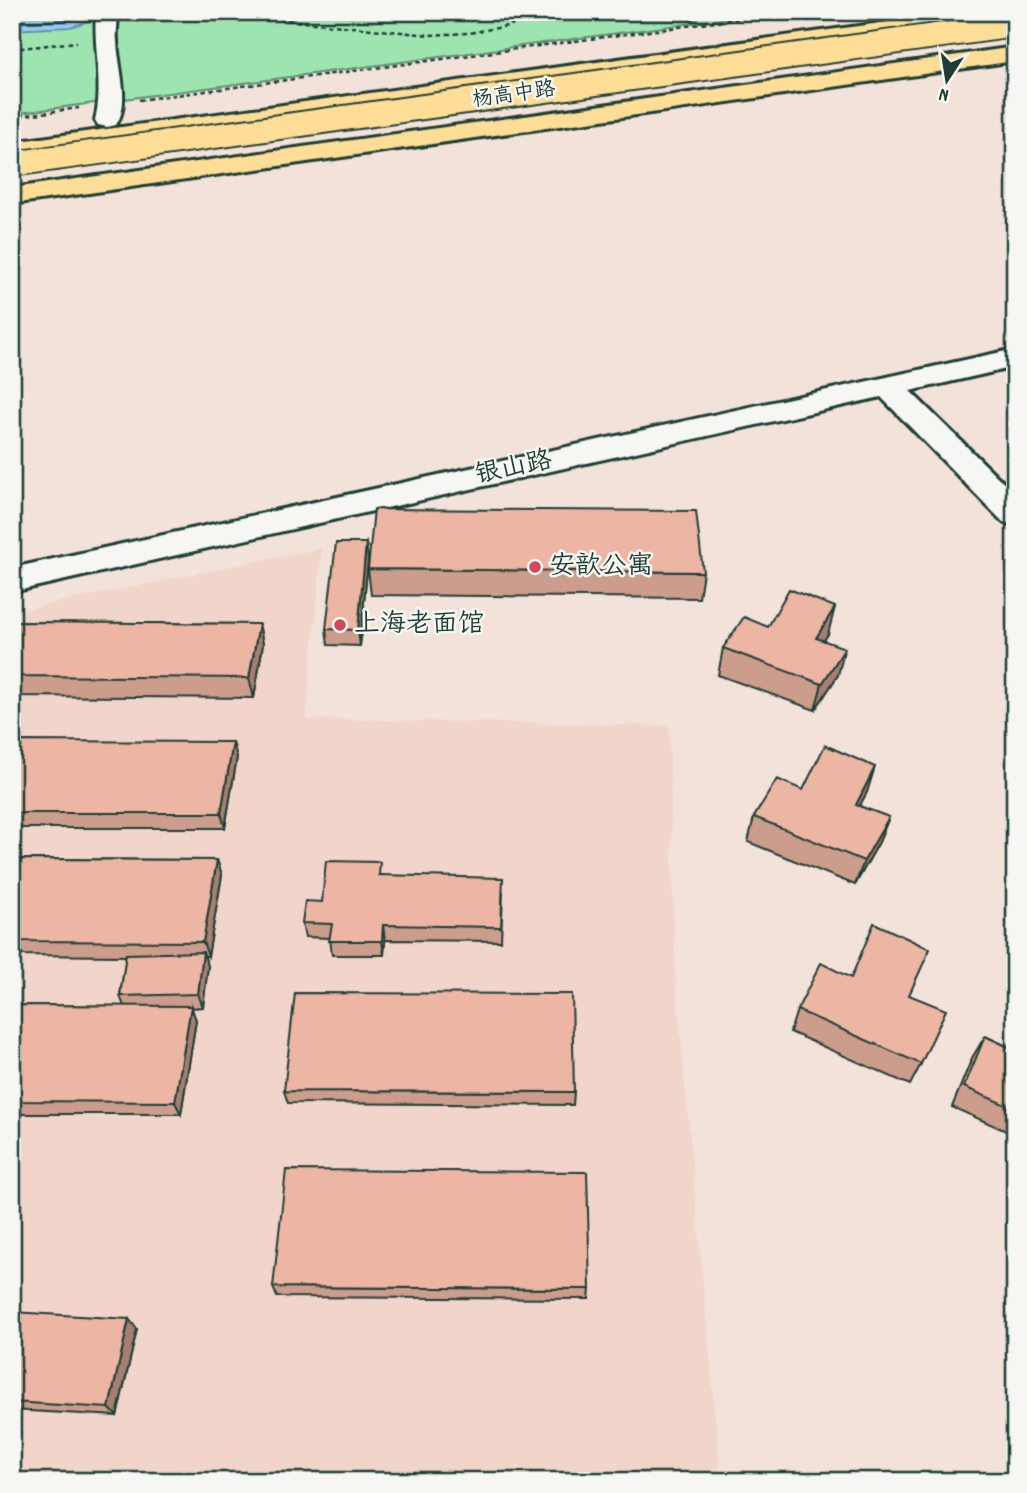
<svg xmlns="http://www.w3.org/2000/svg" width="1027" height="1493" font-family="Dekko,'LXGW WenKai TC',sans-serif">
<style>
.built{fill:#f1d4ca}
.green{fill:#9ee4b1;stroke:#5e9072;stroke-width:2}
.water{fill:#98c8f4;stroke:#6890a7;stroke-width:2}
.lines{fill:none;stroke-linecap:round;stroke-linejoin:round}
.shore{stroke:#4f7581;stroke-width:2}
.minor-casing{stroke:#1f3d34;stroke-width:6}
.major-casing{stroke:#1f3d34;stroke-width:6}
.path{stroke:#1f3d34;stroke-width:2.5;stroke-dasharray:4.5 3.5;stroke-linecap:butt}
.minor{fill:#f6f6f2;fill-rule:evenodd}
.major{fill:#fedd96;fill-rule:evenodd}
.highway-bridge-casing{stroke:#1f3d34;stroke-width:28;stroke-linecap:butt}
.highway-bridge{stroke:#fedd96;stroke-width:24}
.wall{fill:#cc9c8c;stroke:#1f3d34;stroke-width:2}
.shaded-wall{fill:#a67f72;stroke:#1f3d34;stroke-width:2}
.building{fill:#edb5a3;stroke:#1f3d34;stroke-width:2}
.poi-dot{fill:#d1495b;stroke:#f6f6f2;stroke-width:2.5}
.labels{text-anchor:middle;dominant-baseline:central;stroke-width:5;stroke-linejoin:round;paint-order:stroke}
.far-street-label{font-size:21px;fill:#1f3d34;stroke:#f6f6f2}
.street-label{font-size:26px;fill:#1f3d34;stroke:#f6f6f2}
.poi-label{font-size:26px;fill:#1f3d34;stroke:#f6f6f2;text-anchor:start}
</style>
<rect width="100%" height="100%" fill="#f3e2da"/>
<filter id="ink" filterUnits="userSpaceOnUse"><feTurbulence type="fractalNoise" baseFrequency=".0143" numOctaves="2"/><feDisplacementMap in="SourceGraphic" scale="14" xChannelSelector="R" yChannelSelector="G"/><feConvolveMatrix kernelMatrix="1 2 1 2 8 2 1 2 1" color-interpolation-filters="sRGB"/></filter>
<g filter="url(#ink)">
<path class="built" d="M322,548L306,719L669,726L675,973L721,1481H12V612Z"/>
<path class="green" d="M12,12H776L12,114Z"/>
<path class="water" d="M37,12H117L70,27L12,30V14Z"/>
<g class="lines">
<path class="shore" d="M12,23L69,20L93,12"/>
<defs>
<g id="minor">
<path d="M96,12H118C118,22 116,31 117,41C118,67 131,103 116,125L107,127L98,125L95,120C104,86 93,48 96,12Z"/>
<path d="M1015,349V367L910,391L1015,494V525L1003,522L881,397L12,592V568Z"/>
</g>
<g id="major">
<path d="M961,12H1015V18L12,158V142Z"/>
<path d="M1015,47V61L12,204V188Z"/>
</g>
</defs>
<use href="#minor" class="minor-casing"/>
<use href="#major" class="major-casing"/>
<g class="path">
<path d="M658,12L692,20L699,12"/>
<path d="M136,21L227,14L429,35L469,33L508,26L546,12"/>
<path d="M12,49L77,42"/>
<path d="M139,100L790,12"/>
<path d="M12,117L79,108"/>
</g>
<use href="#minor" class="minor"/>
<use href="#major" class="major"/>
<defs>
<path id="highway-bridge" d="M12,164L1015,25"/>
</defs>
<use href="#highway-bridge" class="highway-bridge-casing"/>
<use href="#highway-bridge" class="highway-bridge"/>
</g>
<g class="wall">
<path d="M366,543L368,559L360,646L328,645L326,629Z"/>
<path d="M368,569L703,572L699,598L371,595Z"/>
<path d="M12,622L259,624L263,644L254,698L12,696Z"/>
<path d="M768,627L828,634L823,641L838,675L815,710L718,675L723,648Z"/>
<path d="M12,741L237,757L225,828H12Z"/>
<path d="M803,790L867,792L859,806L889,817L879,842L855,885L748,842L754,817Z"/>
<path d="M12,859L217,860L222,875L208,956H204L208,966L203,1007L191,1008L196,1020L181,1114H12V1005L124,1006L120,996L126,956L12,955Z"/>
<path d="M382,875L503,892L501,941L385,940L384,955H332L330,938L305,937L302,923L322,902Z"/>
<path d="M851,978L909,995L921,1064L910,1085L790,1032L797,1010Z"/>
<path d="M985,1036L1011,1048L1015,1038V1135L952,1107L972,1058Z"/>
<path d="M284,1091L574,1092L573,1105L288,1103Z"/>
<path d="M273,1287L590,1289L589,1299L277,1297Z"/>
<path d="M12,1312L137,1329L117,1416L12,1410Z"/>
</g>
<g class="shaded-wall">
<path d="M366,543L368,559L360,646L358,630Z"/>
<path d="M835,607L828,634L809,664L816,638Z"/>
<path d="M259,624L263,644L254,698L249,678Z"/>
<path d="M845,648L838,675L815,710L822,684Z"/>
<path d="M233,742L237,757L225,828L221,813Z"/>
<path d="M875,767L867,792L847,830L856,805Z"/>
<path d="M889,817L879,842L855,885L864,861Z"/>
<path d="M217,860L222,875L208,956L203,942Z"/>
<path d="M383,925L385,940L384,955L382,941Z"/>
<path d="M203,952L208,966L203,1007L198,994Z"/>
<path d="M191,1006L196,1020L181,1114L175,1102Z"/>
<path d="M129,1319L137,1329L117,1416L109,1408Z"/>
</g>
<g class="building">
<path d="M374,509L696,511L703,572L368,569Z"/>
<path d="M336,543H366L358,630L326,629Z"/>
<path d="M789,589L835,607L816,638L845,648L822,684L723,648L744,617L768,627Z"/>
<path d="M12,622L259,624L249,678L12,676Z"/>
<path d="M12,741L233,742L221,813H12Z"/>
<path d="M825,745L875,767L856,805L889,817L864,861L754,817L777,779L803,790Z"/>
<path d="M12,859L217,860L203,942L12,941Z"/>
<path d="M326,861L380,862L379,875L503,878L501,927L383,925L382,941H329L332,924L302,923L305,901L322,902Z"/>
<path d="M874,923L930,949L909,995L946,1010L921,1064L797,1010L821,963L851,978Z"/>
<path d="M203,952L198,994L120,996L126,954Z"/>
<path d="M295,993L572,994L574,1092L284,1091Z"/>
<path d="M12,1005L191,1006L175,1102L12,1101Z"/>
<path d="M985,1036L1015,1050V1109L964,1087Z"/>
<path d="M286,1170L587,1172L590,1289L273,1287Z"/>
<path d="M12,1312L129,1319L109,1408L12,1402Z"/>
</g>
</g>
<g class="poi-dot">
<circle cx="535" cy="567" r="7"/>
<circle cx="340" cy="625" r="7"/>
</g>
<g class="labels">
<g class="far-street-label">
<text transform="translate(514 96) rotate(-8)">杨高中路</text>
</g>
<g class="street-label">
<text transform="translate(514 469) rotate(-12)">银山路</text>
</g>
<g class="poi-label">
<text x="549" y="567">安歆公寓</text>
<text x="354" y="625">上海老面馆</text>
</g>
</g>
<rect width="1027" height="1493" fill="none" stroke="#f6f6f2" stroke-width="42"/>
<rect x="21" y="21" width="985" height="1451" fill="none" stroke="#1f3d34" stroke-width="2.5" filter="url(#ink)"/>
<g transform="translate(947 80) rotate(192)" stroke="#f6f6f2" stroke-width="5" paint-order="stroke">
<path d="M0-5L12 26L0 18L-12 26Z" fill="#1f3d34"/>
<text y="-10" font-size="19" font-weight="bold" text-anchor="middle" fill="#1f3d34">N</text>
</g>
</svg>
